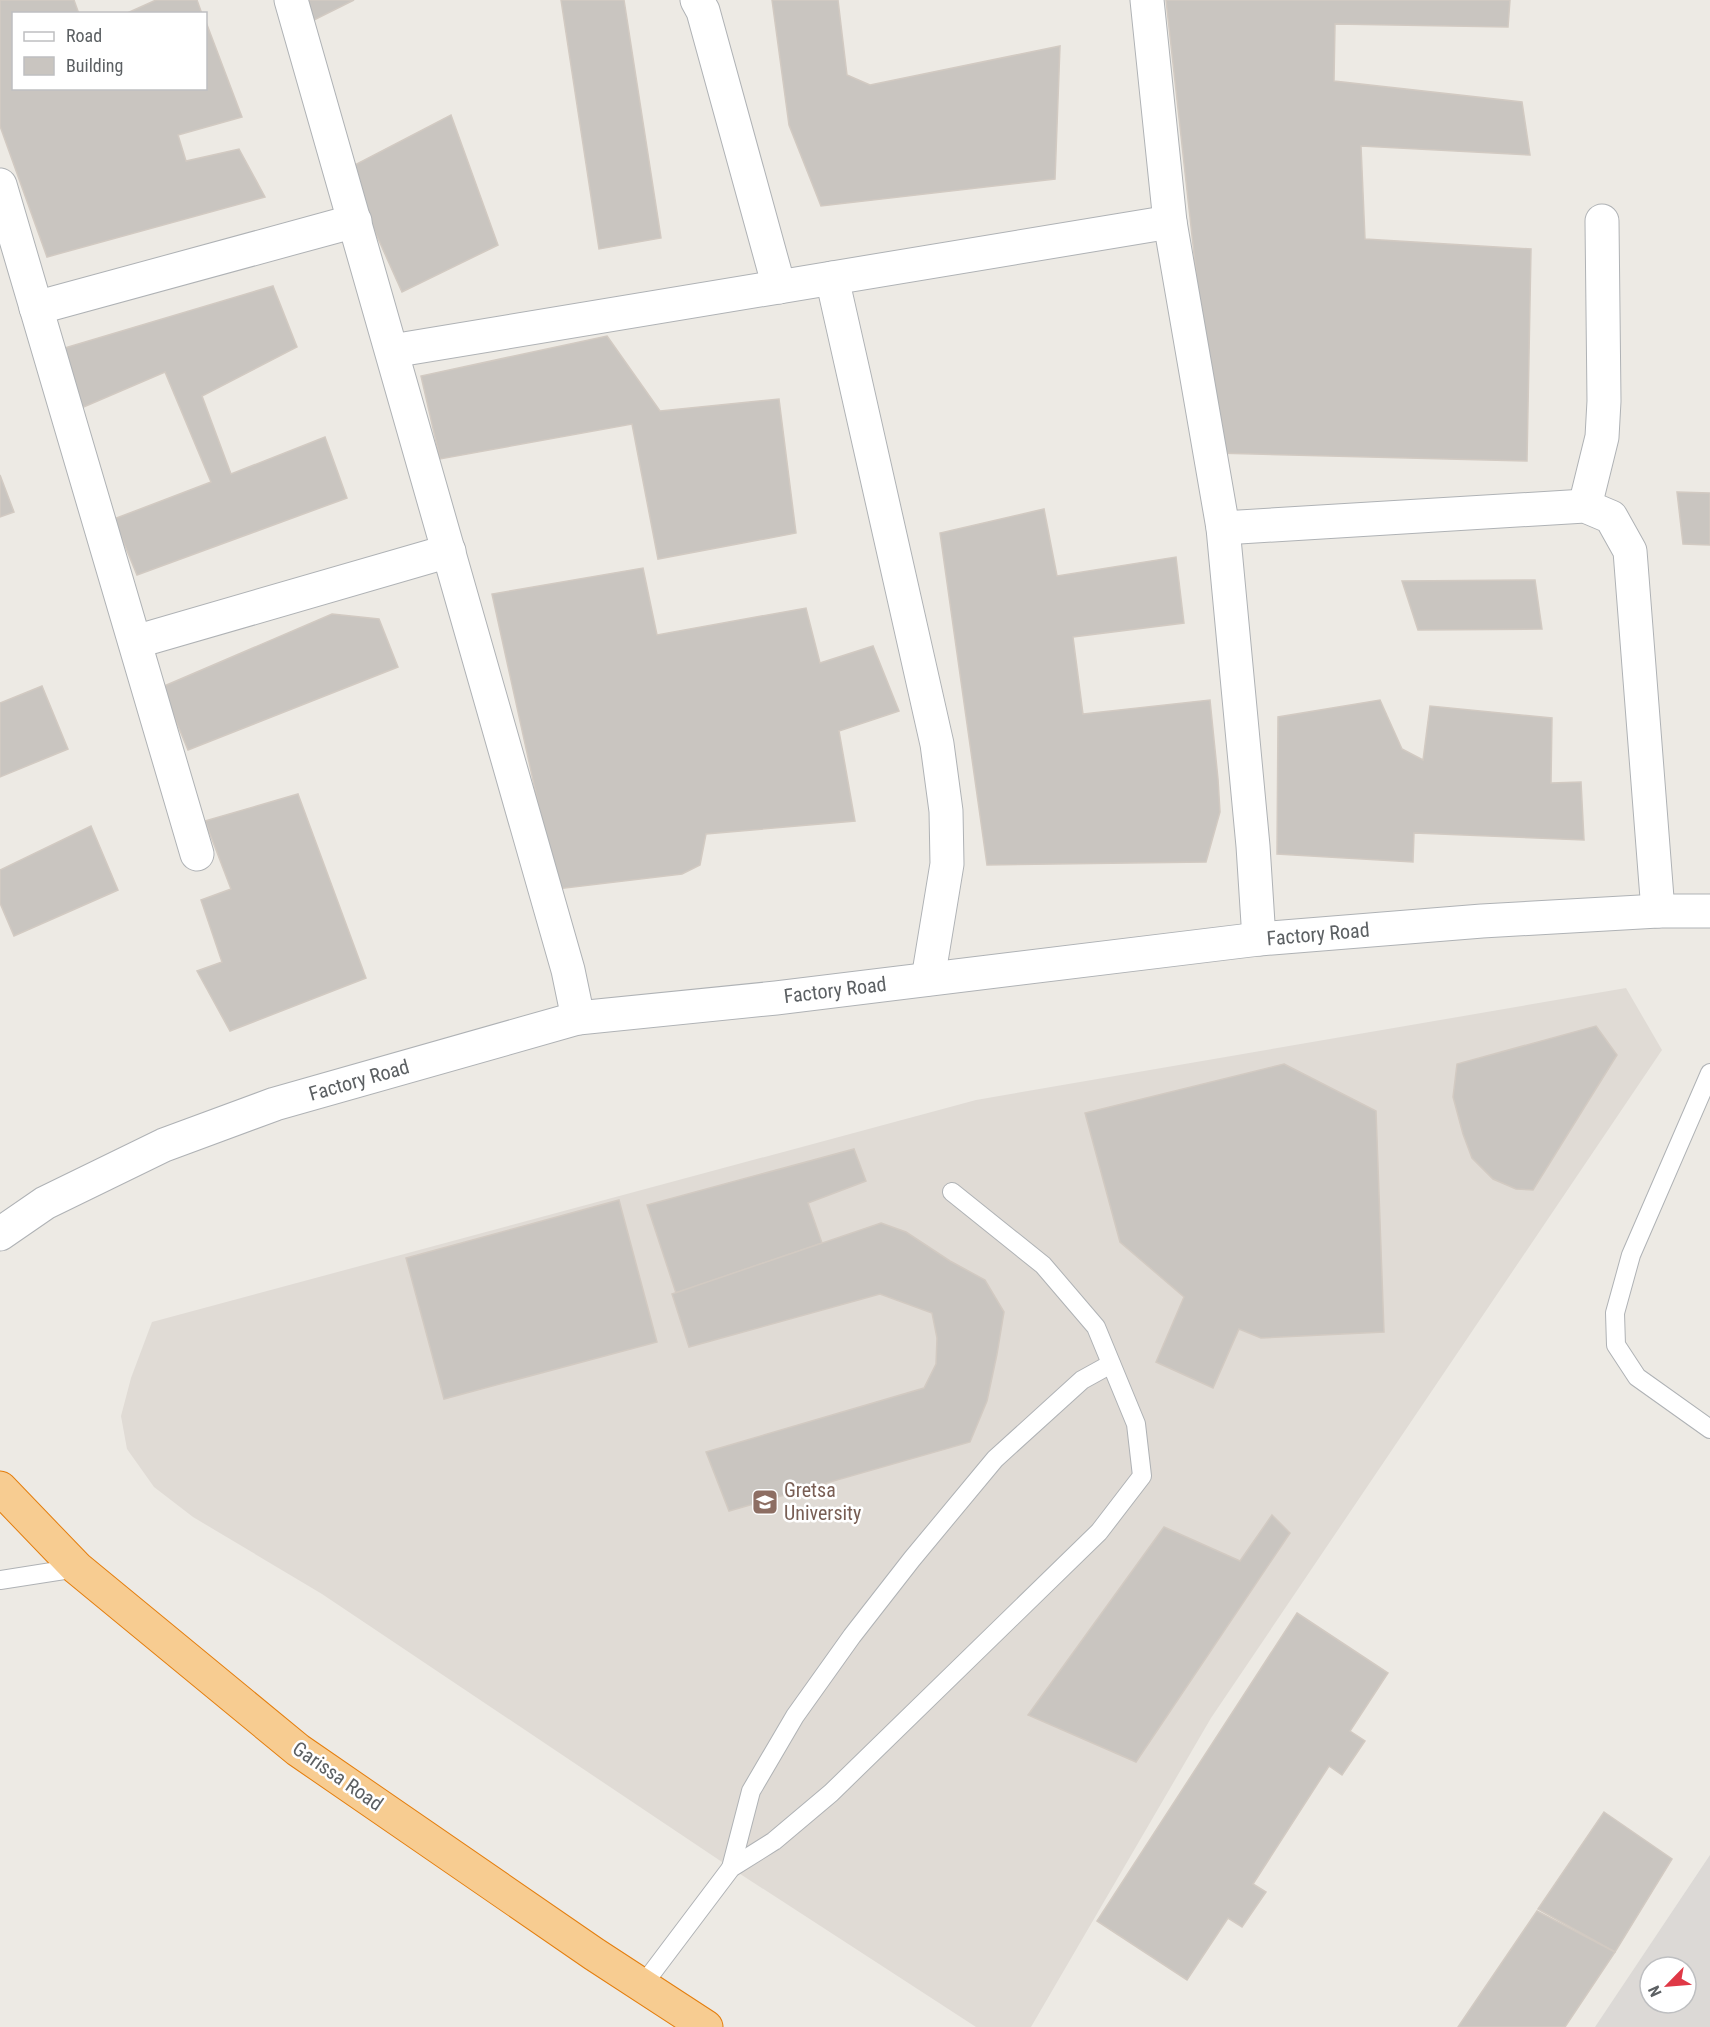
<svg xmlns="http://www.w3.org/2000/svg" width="1710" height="2027" font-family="'Roboto Condensed',sans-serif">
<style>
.industrial{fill:#dcd9d6;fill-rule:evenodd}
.education{fill:#e0dbd5}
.building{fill:#c9c5c0;stroke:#d2cac2;stroke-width:1.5}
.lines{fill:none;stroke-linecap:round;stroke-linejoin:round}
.lane-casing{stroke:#afb2b5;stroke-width:20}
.street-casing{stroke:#afb2b5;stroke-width:35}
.highway-casing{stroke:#e47e0d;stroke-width:35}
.lane{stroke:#fff;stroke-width:18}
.street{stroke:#fff;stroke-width:33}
.highway{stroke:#f7cc91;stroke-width:33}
.labels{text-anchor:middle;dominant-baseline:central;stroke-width:5;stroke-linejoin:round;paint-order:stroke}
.street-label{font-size:20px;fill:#5c6063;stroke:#fff}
.education-label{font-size:20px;fill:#785e54;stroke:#fff;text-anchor:start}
</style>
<rect width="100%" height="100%" fill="#edeae4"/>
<path class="industrial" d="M1710,1855V2027H1595ZM1650,1967H1686V2003H1650Z"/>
<path class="education" d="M1626,988L1662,1050L1211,1718L1031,2027H976L731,1868L322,1594L193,1517L154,1487L127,1449L121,1416L131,1378L152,1322L976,1100Z"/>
<g class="building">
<path d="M0,0H74L79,14H14V88H206V22L242,117L178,135L186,161L239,149L265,197L47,257L0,126Z"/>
<path d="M156,0H197L202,14H125Z"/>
<path d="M305,0H354L314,20Z"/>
<path d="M561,0H624L661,238L599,249Z"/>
<path d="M772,0H838L847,75L870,85L1060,46L1055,179L821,206L789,125Z"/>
<path d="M1166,0H1510L1508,27L1335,24L1334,81L1522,102L1530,155L1361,146L1365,239L1531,249L1527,461L1216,453Z"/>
<path d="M451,115L498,245L402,292L347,169Z"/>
<path d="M273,286L297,347L202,396L231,474L325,437L347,498L137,575L114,519L211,482L165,372L79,409L58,350Z"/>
<path d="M607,336L660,411L779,399L796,533L658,559L632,424L440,459L421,376Z"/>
<path d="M0,475L14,512L0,517Z"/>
<path d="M1677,492L1710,493V545L1683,544Z"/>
<path d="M1044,509L1057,576L1176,557L1184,623L1073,637L1083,714L1210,700L1218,779L1220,812L1206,862L987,865L940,533Z"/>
<path d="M643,568L657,635L806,608L820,663L873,646L899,711L839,731L855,821L706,834L700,865L682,874L557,889L492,594Z"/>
<path d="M1535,580L1542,629L1418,630L1402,581Z"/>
<path d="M332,614L379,619L398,667L188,750L162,687Z"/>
<path d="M42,686L68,749L0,777V703Z"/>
<path d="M1380,700L1402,749L1423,760L1430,706L1552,718L1551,783L1581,782L1584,840L1414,833L1413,862L1277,854L1278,717Z"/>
<path d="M298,794L366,978L230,1031L197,971L222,962L201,900L231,889L205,821Z"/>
<path d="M91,826L118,890L14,936L0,903V870Z"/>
<path d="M1596,1026L1617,1055L1533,1190L1516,1189L1493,1179L1472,1158L1463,1134L1453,1097L1457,1064Z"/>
<path d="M1284,1064L1376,1111L1384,1332L1261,1338L1239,1329L1213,1388L1156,1362L1184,1297L1120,1242L1085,1113Z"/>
<path d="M854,1149L866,1181L808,1203L822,1243L676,1293L647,1205Z"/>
<path d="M619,1200L657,1342L444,1399L406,1258Z"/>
<path d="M881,1223L906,1232L950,1261L985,1280L1004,1312L997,1354L987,1401L970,1442L729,1511L706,1452L924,1388L936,1364L937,1338L932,1313L880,1294L689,1347L672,1294Z"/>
<path d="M1272,1515L1290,1533L1136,1762L1028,1715L1164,1527L1240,1561Z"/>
<path d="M1297,1613L1388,1673L1350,1731L1365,1741L1342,1775L1329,1766L1253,1884L1266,1892L1242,1927L1228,1918L1187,1980L1097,1921Z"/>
<path d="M1604,1812L1672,1859L1615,1952L1538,1909Z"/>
<path d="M1537,1911L1615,1952L1565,2027H1458Z"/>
</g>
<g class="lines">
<defs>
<g id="lane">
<path d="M1710,1073L1631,1255L1615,1313L1616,1345L1637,1377L1710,1429"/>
<path d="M0,1580L77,1568"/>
<path d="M731,1868L751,1791L795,1716L852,1636L912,1559L995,1459L1082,1380L1111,1364"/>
<path d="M642,1986L731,1868L774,1841L831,1793L1099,1532L1142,1476L1136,1424L1096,1327L1043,1265L952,1192"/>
</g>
<g id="street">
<path d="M291,0L568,970L578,1018"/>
<path d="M697,0L703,11L779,287"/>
<path d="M1147,0L1170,222L1223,528L1253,846L1259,939"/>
<path d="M0,185L197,854"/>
<path d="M832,278L937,744L946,811L947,864L928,979"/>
<path d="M36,308L355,221"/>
<path d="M392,351L1170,222"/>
<path d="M1585,506L1602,437L1604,401L1602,221"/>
<path d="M1223,528L1585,506L1611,517L1630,551L1658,911"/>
<path d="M135,642L449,551"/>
<path d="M0,1234L45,1203L164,1145L275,1104L578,1018L776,998L1259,939L1482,921L1658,911H1710"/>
</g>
<path id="highway" d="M0,1488L77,1568L298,1750L594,1954L706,2027"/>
</defs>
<use href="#lane" class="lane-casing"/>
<use href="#street" class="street-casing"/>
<use href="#highway" class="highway-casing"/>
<use href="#lane" class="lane"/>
<use href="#street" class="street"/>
<use href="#highway" class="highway"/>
</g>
<defs>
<symbol id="university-square" viewBox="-11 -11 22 22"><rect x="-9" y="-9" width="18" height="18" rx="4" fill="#8d6e63" stroke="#fff"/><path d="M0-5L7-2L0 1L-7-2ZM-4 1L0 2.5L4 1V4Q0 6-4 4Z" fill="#fff"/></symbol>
</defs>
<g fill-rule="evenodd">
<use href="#university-square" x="750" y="1487" width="30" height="30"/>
</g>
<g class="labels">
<g class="street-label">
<text transform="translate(1318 934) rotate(-5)">Factory Road</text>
<text transform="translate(835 990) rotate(-7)">Factory Road</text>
<text transform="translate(359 1080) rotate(-16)">Factory Road</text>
<text transform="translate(338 1776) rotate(35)">Garissa Road</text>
</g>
<g class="education-label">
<text x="784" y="1490">Gretsa<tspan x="784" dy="23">University</tspan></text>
</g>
</g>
<rect x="12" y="12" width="195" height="78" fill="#ffffff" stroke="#bebfc1" stroke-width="1.5"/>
<rect x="24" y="32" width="30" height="9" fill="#ffffff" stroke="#bebfc1" stroke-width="1.5"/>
<text x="66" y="42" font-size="18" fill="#5c6063">Road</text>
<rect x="24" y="57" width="30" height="18" fill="#c9c5c0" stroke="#bebfc1" stroke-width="1.5"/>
<text x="66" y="72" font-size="18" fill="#5c6063">Building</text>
<g transform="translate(1668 1985) rotate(245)"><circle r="28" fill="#ffffff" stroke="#bebfc1" stroke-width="1.5"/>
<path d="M0-4.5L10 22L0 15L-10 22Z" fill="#df3846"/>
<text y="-9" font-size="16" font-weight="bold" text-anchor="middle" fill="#5c6063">N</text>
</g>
</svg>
